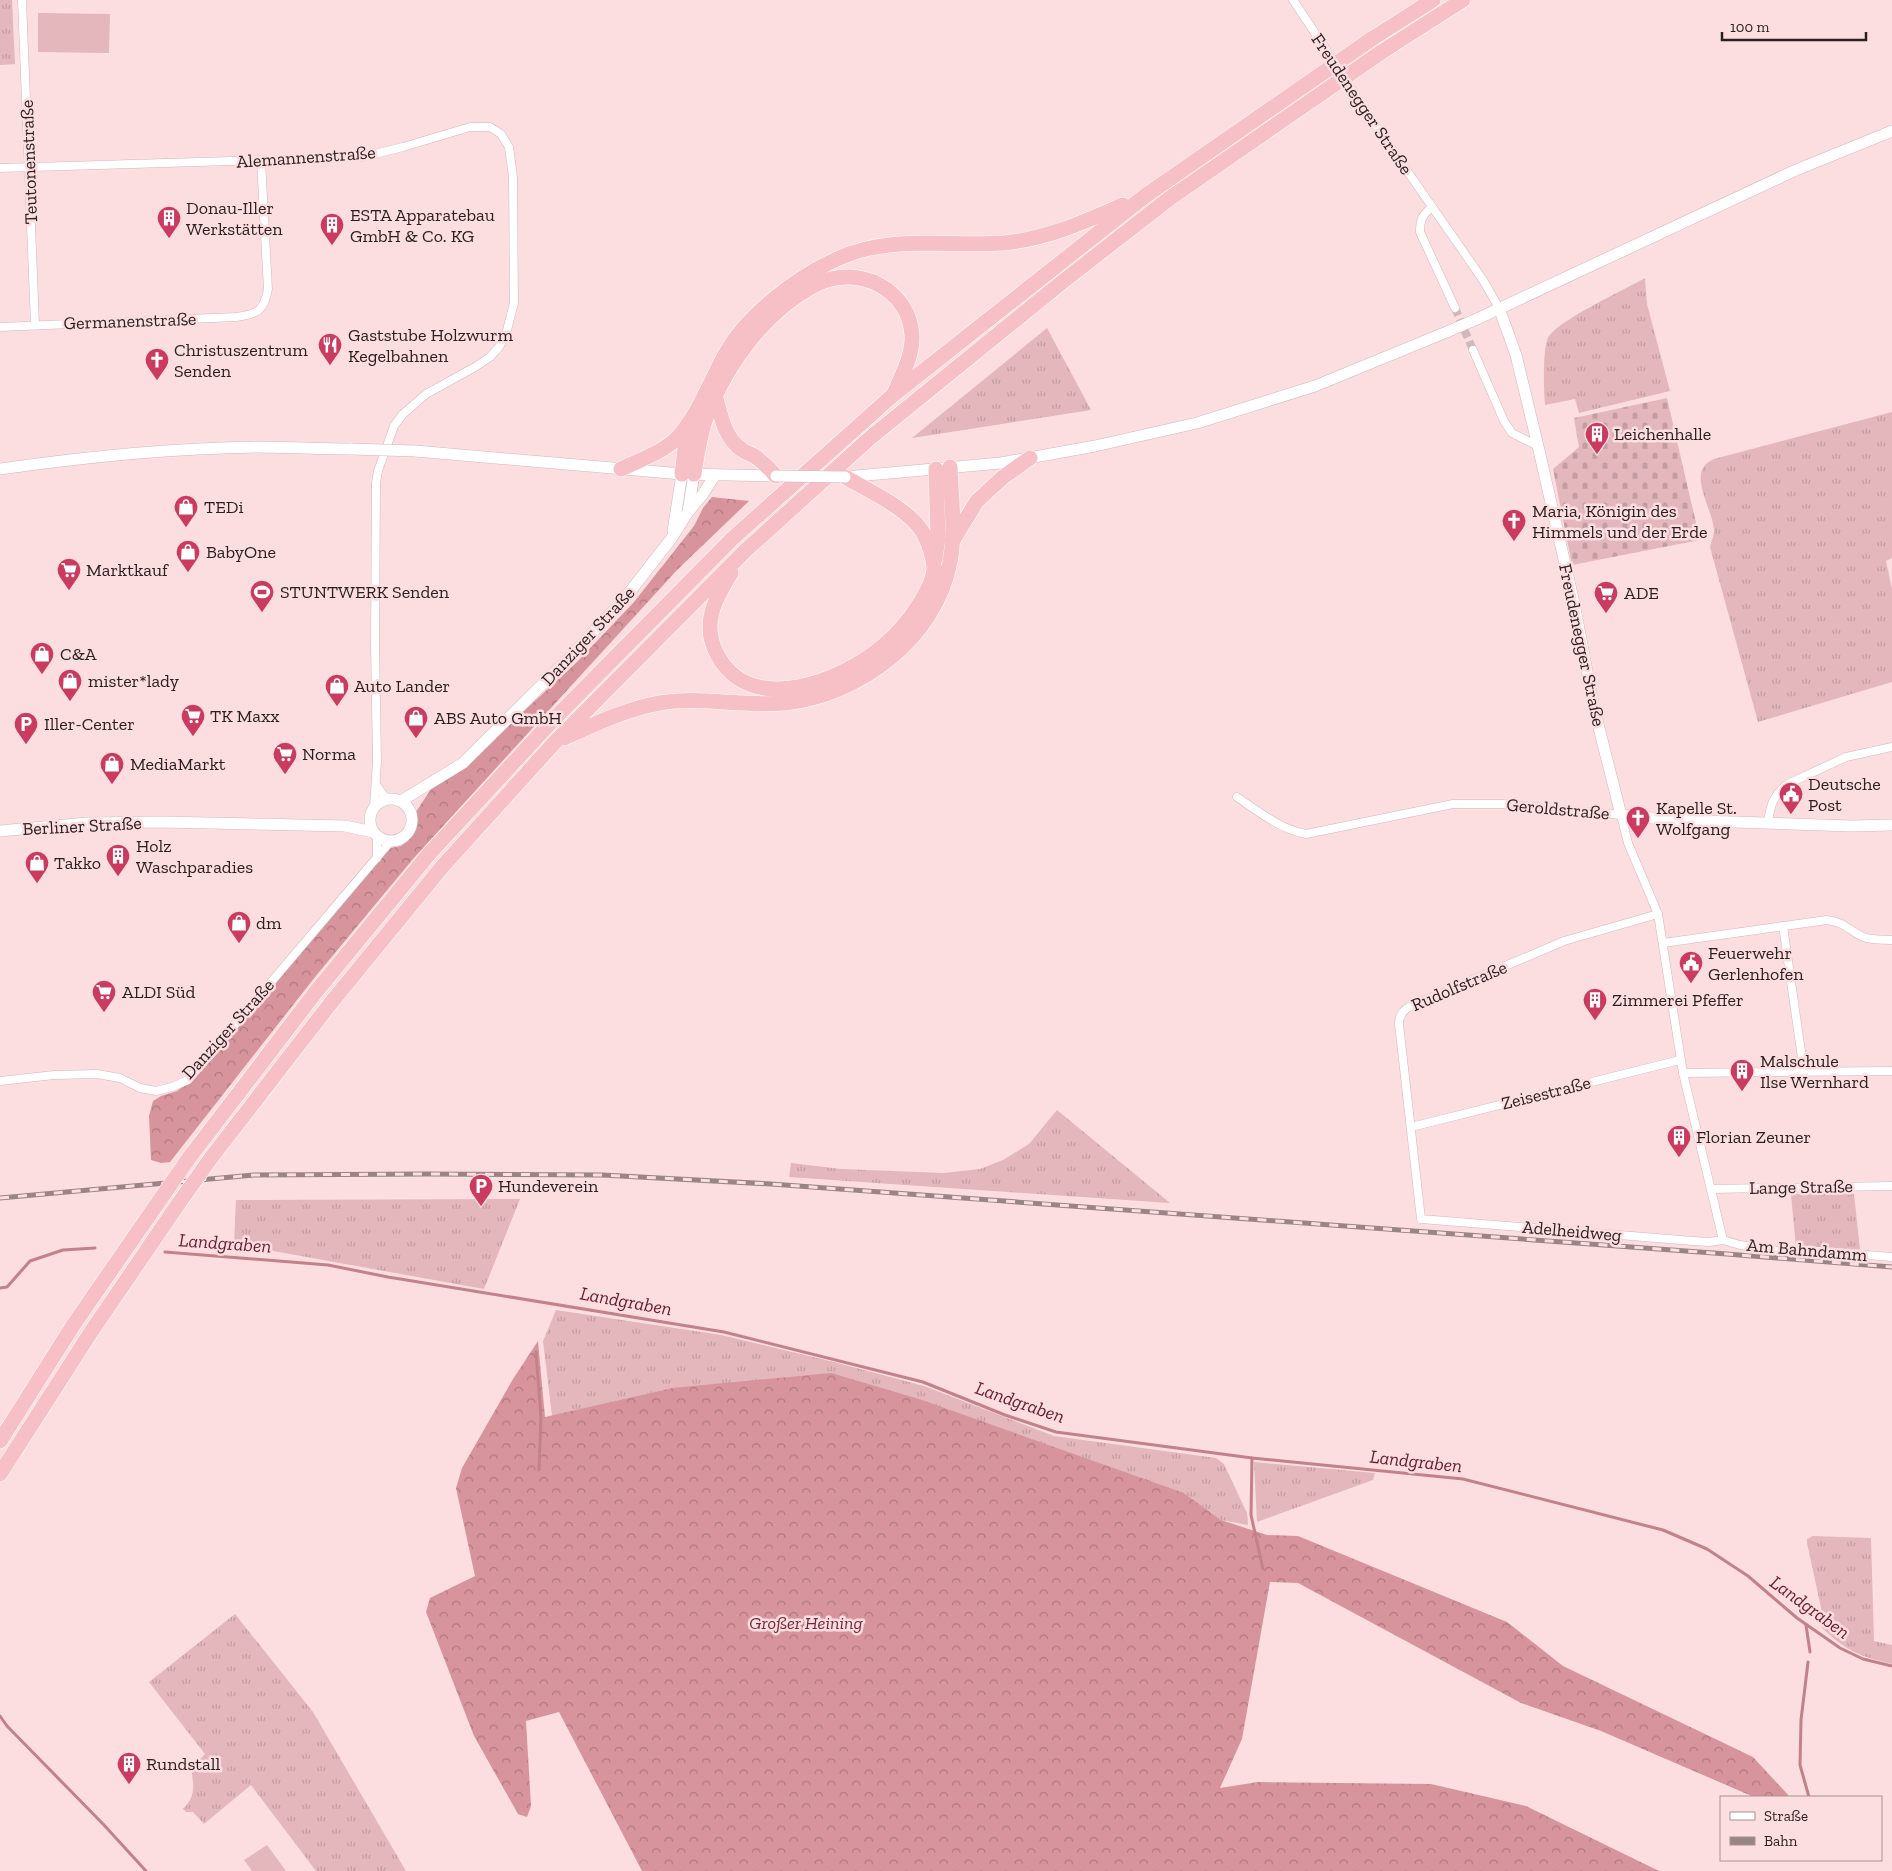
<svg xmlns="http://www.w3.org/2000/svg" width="1892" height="1871" font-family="'Zilla Slab',serif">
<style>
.grass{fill:url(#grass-tufts)}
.forest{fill:url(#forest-crowns)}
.cemetery{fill:url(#cemetery-stones)}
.pitch{fill:#e3b7bc}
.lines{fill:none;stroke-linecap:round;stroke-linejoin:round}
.stream{stroke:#c3818a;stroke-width:3}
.street-tunnel{stroke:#d2b8bb;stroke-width:8;stroke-dasharray:8 4;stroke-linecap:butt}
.street-casing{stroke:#d4b7ba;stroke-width:9}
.secondary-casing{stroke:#d4b7ba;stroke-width:12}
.highway-casing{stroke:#fff;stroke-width:16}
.street{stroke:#fff;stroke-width:8}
.secondary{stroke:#fff;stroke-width:11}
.highway{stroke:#f7bfc6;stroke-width:15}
.rail-casing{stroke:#998486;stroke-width:5}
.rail{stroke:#fcdee1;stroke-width:3;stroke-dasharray:9;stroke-linecap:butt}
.street-bridge-casing{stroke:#d4b7ba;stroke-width:9;stroke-linecap:butt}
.secondary-bridge-casing{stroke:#d4b7ba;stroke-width:12;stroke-linecap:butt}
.highway-bridge-casing{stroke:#fff;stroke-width:16;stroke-linecap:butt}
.street-bridge{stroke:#fff;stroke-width:8}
.secondary-bridge{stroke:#fff;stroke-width:11}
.highway-bridge{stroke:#f7bfc6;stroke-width:15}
.labels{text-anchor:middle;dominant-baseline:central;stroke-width:5;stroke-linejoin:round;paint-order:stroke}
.street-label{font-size:18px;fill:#2b2021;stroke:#fcdee1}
.poi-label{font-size:18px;fill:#2b2021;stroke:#fcdee1;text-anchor:start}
.park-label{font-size:18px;font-style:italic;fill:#752537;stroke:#fcdee1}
.water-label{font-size:19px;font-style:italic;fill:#69192d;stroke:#fcdee1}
</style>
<defs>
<pattern id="grass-tufts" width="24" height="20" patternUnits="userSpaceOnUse" patternTransform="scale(1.25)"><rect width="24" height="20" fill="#e3b7bc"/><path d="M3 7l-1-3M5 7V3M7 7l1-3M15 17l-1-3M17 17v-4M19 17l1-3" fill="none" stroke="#c39da1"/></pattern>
<pattern id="forest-crowns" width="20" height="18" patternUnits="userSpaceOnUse" patternTransform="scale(1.25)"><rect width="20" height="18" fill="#d8949d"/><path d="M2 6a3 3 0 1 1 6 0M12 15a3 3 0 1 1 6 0" fill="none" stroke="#af7880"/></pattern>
<pattern id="cemetery-stones" width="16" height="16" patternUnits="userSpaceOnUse" patternTransform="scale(1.25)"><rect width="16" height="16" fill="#e3b7bc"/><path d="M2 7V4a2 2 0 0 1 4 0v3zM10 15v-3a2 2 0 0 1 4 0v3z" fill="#c39da1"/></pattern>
</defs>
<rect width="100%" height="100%" fill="#fcdee1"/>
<g class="grass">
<path d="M0,0H12L15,64L0,65Z"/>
<path d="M1645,278L1647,304L1670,391L1579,413L1575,399L1545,405C1544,391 1542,346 1549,336C1561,319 1624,290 1645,278Z"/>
<path d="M1047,328L1091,410L912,438Z"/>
<path d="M1892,412V558L1886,561L1892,589V682L1758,722L1710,547C1711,542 1714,536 1714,531C1714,510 1684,471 1714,459Z"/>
<path d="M1057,1110L1170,1203L789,1177L791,1163L841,1169L944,1173L980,1169L1003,1160L1029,1144Z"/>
<path d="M1791,1194H1854L1860,1249L1796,1248Z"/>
<path d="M520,1199L484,1289L234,1244L236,1200Z"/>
<path d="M556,1310L721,1335L834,1362L924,1386L1054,1436L1216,1458L1224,1464L1247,1513L1248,1525L1221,1520L1184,1493L672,1388L552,1416L543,1341Z"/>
<path d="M1254,1462L1375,1473L1373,1480L1257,1522Z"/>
<path d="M1813,1536L1871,1538L1874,1641L1892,1645V1664C1859,1656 1847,1651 1822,1628L1823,1617L1807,1543V1539Z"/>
<path d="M235,1614L313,1712L406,1871H316L251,1785L204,1824L193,1812H186L183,1809C196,1796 194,1785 191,1769L205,1754L149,1682Z"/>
</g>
<g class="forest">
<path d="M712,497L749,501L677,570L413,859L315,977L170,1162L161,1163L151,1160L149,1116L153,1101L161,1096L177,1091L190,1081L381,857L391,848L401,846L408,841L412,833V818L433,786L460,770L576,663L634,602L694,526L703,508Z"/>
<path d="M538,1341L545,1417L672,1388L831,1373L919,1399L1184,1493L1221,1520L1267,1535L1298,1536L1507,1622L1563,1666L1753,1757L1790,1797H1754L1601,1731L1521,1703L1298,1583L1270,1582L1242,1739L1220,1788L1258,1782L1431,1784L1526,1806L1659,1871H642L559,1712L526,1721L531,1806L527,1817L518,1814L474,1736L426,1612L430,1598L475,1576L456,1488L462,1468L513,1379Z"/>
</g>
<path class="cemetery" d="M1667,398L1700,540L1572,565L1553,469L1579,447L1574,418Z"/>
<g class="pitch">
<path d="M38,13L110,14L109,53L38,52Z"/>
<path d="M267,1845L286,1871H252L244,1860Z"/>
</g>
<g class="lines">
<g class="stream">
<path d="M165,1252L328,1265L388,1277L724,1332L923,1382L1005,1415L1056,1432L1252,1458L1463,1479L1663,1530L1707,1549L1748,1576L1797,1618L1840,1648L1863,1659L1892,1666"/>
<path d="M0,1288L7,1287L30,1261L63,1250L95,1248"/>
<path d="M536,1352L541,1417L539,1470"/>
<path d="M1252,1458L1251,1515L1263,1569"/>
<path d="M1806,1625L1810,1652"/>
<path d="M1808,1662L1801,1720L1800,1765L1809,1797"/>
<path d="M0,1716L7,1726L104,1825L146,1871"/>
</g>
<path class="street-tunnel" d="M1455,308L1473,350"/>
<defs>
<g id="street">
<path d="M22,0L35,325"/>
<path d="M1293,0L1323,45"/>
<path d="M1360,103L1483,280L1499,308"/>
<path d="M0,168L363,157L403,147L470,127H490L501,134L509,147L513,177L514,303L506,334L499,347L490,357L475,367L426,394L403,414L394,426L378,471L376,483L375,645L377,761L374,807"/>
<path d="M1432,207C1422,215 1420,220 1420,232L1455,308"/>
<path d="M0,327L236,317C258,314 264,311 268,289L261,161"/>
<path d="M1473,350L1504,421L1512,433L1538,446"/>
<path d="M377,786L384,796L389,799"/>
<path d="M1237,797C1259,812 1280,829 1306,834L1453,804H1503L1621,815L1628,843L1658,914L1683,1073L1723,1240"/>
<path d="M1768,823C1770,805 1774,793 1790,783L1846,757L1892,747"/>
<path d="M377,837V858"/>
<path d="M1658,914L1564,941L1409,1007C1402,1011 1399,1016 1399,1024L1421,1219L1693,1241L1709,1242L1723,1240L1740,1245L1777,1251H1817L1892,1257"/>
<path d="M1783,926L1804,1072"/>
<path d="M1663,943L1827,920C1845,922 1848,930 1863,937C1872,940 1883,940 1892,940"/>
<path d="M1683,1073L1892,1071"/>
<path d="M0,1081L54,1075L97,1074L120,1078L140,1088L156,1091L172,1087L188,1080L390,842"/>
<path d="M1411,1127L1680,1060"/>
<path d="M1711,1189L1892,1186"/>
</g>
<g id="secondary">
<path d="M1499,308L1516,355L1538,446L1574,603L1594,708L1621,815L1672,820L1851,826L1892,825"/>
<path d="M1477,319L1796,170L1892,131"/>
<path d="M415,451L682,474L776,476"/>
<path d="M0,469C85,457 171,448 257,447C288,447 320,449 352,449"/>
<path d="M845,477L1001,463L1095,446L1197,423L1315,386L1449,331"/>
<path d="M689,511L703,494L715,475"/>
<path d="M673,531L682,474"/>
<circle cx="391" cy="820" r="21"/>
<path d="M401,801L463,763L571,656L625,598L671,539L688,512L694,474"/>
<path d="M0,831L87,823L160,822L345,826L373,832"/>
</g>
<g id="highway">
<path d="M716,398C721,417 725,438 742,450C746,453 752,454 756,457C764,463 770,469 776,476"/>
<path d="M621,469C639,460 662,453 677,438C699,414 710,381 726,353C747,315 797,277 837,259C890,234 948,247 1004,243C1047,239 1084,222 1123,205"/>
<path d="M682,474L685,449L695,420"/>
<path d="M694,474C697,455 700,434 707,415C727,363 766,310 817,284C858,264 910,289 912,336C913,356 901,376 894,394"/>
<path d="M953,540L977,501L1002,478L1030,458"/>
<path d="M935,559L938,538L936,469"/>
<path d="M731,573C715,599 701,624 717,654C750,718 842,681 883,646C896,635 909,620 918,606C925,595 934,580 934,567C933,556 928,541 922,531C907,508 869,491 845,477"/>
<path d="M564,738C595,724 626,709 660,703C701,696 743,707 785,703C860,695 936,638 950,562C956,532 951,498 950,467"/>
<path d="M189,1158L315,993L429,854L551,722L733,538L893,395L1145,196L1373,38L1433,0"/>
<path d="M211,1158L330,1004L442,867L556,741L746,550L870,438L1061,283L1170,198L1383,51L1463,0"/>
<path d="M0,1441L74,1324L157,1204"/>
<path d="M0,1474L91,1332L179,1203"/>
</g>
</defs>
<use href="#street" class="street-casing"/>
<use href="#secondary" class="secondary-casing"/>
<use href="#highway" class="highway-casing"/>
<use href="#street" class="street"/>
<use href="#secondary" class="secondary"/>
<use href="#highway" class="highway"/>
<defs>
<path id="rail" d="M0,1198L254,1175L428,1174L602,1175L771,1184L1727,1254L1892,1267"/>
</defs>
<use href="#rail" class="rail-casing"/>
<use href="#rail" class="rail"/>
<defs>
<path id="street-bridge" d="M1323,45L1360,103"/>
<g id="secondary-bridge">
<path d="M1449,331L1477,319"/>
<path d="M352,449L415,451"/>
<path d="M776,476L845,477"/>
</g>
<g id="highway-bridge">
<path d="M179,1203L211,1158"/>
<path d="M157,1204L189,1158"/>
</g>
</defs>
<use href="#street-bridge" class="street-bridge-casing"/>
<use href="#secondary-bridge" class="secondary-bridge-casing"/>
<use href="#highway-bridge" class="highway-bridge-casing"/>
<use href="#street-bridge" class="street-bridge"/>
<use href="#secondary-bridge" class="secondary-bridge"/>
<use href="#highway-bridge" class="highway-bridge"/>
</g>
<defs>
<symbol id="building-pin" viewBox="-11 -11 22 30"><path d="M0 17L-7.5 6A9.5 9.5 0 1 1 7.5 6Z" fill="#cb3b5f" stroke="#fcdee1"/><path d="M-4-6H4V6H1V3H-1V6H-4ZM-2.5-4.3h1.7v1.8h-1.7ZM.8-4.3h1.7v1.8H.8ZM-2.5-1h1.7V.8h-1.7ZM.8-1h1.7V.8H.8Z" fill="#fff"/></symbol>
<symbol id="restaurant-pin" viewBox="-11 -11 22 30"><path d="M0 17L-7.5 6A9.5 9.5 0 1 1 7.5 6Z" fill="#cb3b5f" stroke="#fcdee1"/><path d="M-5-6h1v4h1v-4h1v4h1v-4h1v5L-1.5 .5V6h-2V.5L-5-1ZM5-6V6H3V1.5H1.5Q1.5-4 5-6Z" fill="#fff"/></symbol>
<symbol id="church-pin" viewBox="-11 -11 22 30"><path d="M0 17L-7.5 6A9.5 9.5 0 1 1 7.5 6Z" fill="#cb3b5f" stroke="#fcdee1"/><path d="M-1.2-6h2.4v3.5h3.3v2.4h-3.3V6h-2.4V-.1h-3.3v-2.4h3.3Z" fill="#fff"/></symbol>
<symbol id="shop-pin" viewBox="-11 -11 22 30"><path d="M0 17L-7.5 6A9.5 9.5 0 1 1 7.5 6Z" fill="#cb3b5f" stroke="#fcdee1"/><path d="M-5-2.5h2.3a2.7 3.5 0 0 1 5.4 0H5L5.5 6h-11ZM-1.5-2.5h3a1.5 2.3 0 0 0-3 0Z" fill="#fff"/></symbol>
<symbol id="supermarket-pin" viewBox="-11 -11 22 30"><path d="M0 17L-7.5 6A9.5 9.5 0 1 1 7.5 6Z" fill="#cb3b5f" stroke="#fcdee1"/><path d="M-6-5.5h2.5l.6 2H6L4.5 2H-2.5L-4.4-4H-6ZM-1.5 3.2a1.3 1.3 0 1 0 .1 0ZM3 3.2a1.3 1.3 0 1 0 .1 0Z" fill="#fff"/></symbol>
<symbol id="stadium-pin" viewBox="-11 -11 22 30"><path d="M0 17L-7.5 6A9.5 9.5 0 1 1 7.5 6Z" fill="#cb3b5f" stroke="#fcdee1"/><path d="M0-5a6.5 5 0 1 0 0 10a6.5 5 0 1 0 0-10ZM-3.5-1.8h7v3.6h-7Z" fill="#fff"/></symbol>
<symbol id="parking-pin" viewBox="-11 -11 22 30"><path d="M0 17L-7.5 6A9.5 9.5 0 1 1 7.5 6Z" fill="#cb3b5f" stroke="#fcdee1"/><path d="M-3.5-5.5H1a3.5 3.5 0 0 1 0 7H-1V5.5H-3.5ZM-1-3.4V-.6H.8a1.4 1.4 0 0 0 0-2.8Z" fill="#fff"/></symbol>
<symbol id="civic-pin" viewBox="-11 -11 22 30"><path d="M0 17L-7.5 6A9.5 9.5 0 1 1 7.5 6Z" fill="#cb3b5f" stroke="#fcdee1"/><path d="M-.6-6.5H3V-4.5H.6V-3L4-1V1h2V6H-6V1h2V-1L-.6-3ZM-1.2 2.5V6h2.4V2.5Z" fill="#fff"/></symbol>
</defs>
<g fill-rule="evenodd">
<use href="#building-pin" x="155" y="204" width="28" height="38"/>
<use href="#building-pin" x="318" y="211" width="28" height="38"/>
<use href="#restaurant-pin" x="316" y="331" width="28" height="38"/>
<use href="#church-pin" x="143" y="346" width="28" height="38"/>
<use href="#building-pin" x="1583" y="420" width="28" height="38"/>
<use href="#shop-pin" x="172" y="493" width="28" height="38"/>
<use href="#church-pin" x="1500" y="507" width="28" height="38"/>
<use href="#shop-pin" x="174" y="538" width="28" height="38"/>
<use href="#supermarket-pin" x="55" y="556" width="28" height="38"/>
<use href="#stadium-pin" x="248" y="578" width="28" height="38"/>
<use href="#supermarket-pin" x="1592" y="579" width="28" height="38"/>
<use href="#shop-pin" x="28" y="640" width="28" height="38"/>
<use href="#shop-pin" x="56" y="667" width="28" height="38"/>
<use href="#shop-pin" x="323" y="672" width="28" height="38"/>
<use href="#supermarket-pin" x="179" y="702" width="28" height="38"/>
<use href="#shop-pin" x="402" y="704" width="28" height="38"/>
<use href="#parking-pin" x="12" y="710" width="28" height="38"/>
<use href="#supermarket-pin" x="271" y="740" width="28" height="38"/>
<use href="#shop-pin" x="98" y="750" width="28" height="38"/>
<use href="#civic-pin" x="1777" y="780" width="28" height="38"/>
<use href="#church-pin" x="1624" y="804" width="28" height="38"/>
<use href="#building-pin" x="104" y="842" width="28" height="38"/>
<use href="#shop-pin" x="23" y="849" width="28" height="38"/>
<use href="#shop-pin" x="225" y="909" width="28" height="38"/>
<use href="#civic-pin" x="1677" y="949" width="28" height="38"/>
<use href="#supermarket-pin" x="90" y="978" width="28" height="38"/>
<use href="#building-pin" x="1581" y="986" width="28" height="38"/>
<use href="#building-pin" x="1728" y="1057" width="28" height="38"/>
<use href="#building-pin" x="1665" y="1123" width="28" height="38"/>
<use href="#parking-pin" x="467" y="1172" width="28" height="38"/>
<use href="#building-pin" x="115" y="1750" width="28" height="38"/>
</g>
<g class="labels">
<g class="street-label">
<text transform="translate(1362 104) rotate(56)">Freudenegger Straße</text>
<text transform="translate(306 157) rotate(-4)">Alemannenstraße</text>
<text transform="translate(29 162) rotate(-92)">Teutonenstraße</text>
<text transform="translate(130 321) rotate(-2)">Germanenstraße</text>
<text transform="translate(588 636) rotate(-47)">Danziger Straße</text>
<text transform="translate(1582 645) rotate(78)">Freudenegger Straße</text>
<text transform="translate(1558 809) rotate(5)">Geroldstraße</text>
<text transform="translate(82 826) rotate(-3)">Berliner Straße</text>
<text transform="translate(1459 986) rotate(-23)">Rudolfstraße</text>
<text transform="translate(228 1029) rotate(-48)">Danziger Straße</text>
<text transform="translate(1546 1093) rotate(-14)">Zeisestraße</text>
<text transform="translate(1801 1187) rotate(-1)">Lange Straße</text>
<text transform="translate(1572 1231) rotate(5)">Adelheidweg</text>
<text transform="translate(1807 1250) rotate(5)">Am Bahndamm</text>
</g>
<g class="poi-label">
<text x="186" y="208">Donau-Iller<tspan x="186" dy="21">Werkstätten</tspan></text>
<text x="350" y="215">ESTA Apparatebau<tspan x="350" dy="21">GmbH &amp; Co. KG</tspan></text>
<text x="348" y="335">Gaststube Holzwurm<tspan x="348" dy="21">Kegelbahnen</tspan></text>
<text x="174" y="350">Christuszentrum<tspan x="174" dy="21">Senden</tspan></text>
<text x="1614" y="434">Leichenhalle</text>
<text x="204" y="507">TEDi</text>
<text x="1532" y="511">Maria, Königin des<tspan x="1532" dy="21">Himmels und der Erde</tspan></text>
<text x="206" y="552">BabyOne</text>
<text x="86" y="570">Marktkauf</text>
<text x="280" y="592">STUNTWERK Senden</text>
<text x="1624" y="593">ADE</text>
<text x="60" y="654">C&amp;A</text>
<text x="88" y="681">mister*lady</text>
<text x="354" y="686">Auto Lander</text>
<text x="210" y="716">TK Maxx</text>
<text x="434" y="718">ABS Auto GmbH</text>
<text x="44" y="724">Iller-Center</text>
<text x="302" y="754">Norma</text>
<text x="130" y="764">MediaMarkt</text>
<text x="1808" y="784">Deutsche<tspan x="1808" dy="21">Post</tspan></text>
<text x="1656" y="808">Kapelle St.<tspan x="1656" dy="21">Wolfgang</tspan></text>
<text x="136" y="846">Holz<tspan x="136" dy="21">Waschparadies</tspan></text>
<text x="54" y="863">Takko</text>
<text x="256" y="923">dm</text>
<text x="1708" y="953">Feuerwehr<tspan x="1708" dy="21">Gerlenhofen</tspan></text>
<text x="122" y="992">ALDI Süd</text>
<text x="1612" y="1000">Zimmerei Pfeffer</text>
<text x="1760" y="1061">Malschule<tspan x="1760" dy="21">Ilse Wernhard</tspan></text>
<text x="1696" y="1137">Florian Zeuner</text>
<text x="498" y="1186">Hundeverein</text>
<text x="146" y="1764">Rundstall</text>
</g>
<g class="park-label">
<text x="806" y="1623">Großer Heining</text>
</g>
<g class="water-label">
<text transform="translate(225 1243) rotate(4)">Landgraben</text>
<text transform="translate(626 1301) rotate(10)">Landgraben</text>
<text transform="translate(1020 1402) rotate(19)">Landgraben</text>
<text transform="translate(1416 1461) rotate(6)">Landgraben</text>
<text transform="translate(1810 1607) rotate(36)">Landgraben</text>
</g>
</g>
<rect x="1720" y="1796" width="162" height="65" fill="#fcdee1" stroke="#a89294"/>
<rect x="1730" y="1812" width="25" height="8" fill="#ffffff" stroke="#a89294"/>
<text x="1764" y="1821" font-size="15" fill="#2b2021">Straße</text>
<rect x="1730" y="1837" width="25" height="8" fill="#998486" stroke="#a89294"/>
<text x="1764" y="1846" font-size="15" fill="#2b2021">Bahn</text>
<path d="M1722 32v8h144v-8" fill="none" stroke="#2b2021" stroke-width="2.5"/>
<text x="1730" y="32" font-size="15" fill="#2b2021" stroke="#fcdee1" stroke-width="4" paint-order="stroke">100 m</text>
</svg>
